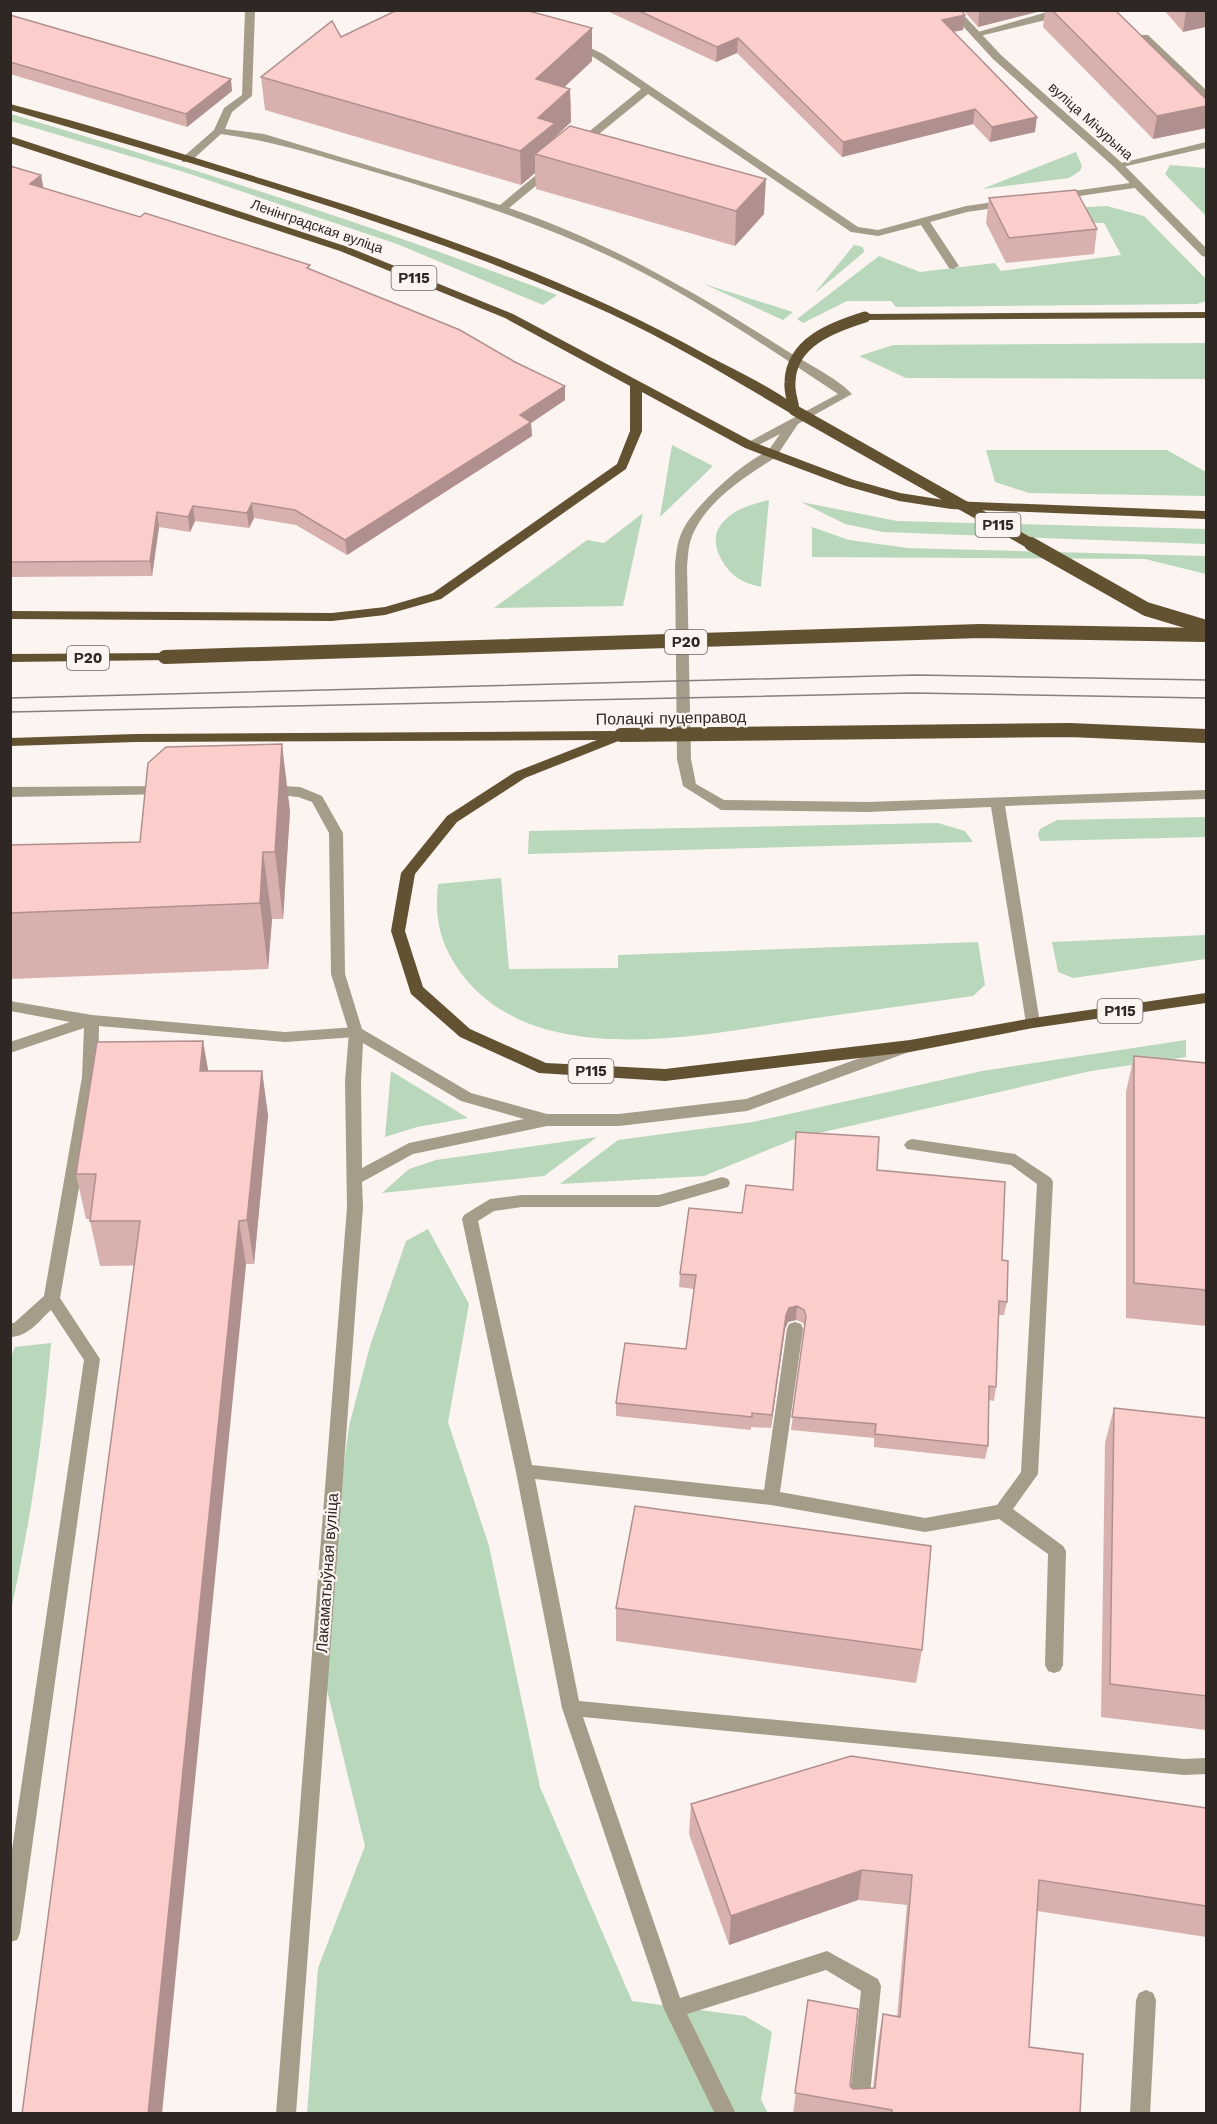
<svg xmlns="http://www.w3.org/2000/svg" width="1217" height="2124" font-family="'Work Sans',sans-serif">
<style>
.green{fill:#b9d7bb}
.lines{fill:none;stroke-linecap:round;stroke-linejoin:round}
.lane{fill:#a59c89;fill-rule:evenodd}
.street{fill:#a59c89;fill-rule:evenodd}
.primary{fill:#635231;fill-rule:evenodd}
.tram{stroke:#877f7c;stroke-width:1.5}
.primary-bridge-far1{stroke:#635231;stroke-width:11}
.primary-bridge{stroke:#635231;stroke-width:14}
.wall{fill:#d8b1af}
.shaded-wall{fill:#b0908e}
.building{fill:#fbcecb;stroke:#b0908e;stroke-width:1.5}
.labels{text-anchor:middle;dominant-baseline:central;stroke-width:4.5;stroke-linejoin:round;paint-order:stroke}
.far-street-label{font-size:14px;fill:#2e2724;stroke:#fcf4f1}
.shield{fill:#fcf4f1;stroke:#6c6462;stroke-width:1.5}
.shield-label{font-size:15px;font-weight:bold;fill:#2e2724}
.street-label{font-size:16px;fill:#2e2724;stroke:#fcf4f1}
</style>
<rect width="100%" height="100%" fill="#fcf4f1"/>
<g class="green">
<path d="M11,114C195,169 377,227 557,295L543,305L397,244L184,172L11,121Z"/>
<path d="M1076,152L1082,166L1080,171L1069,178L982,189Z"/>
<path d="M1170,165L1206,168V216L1165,174Z"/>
<path d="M1107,206L1144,216L1206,279V301L1197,304L896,307L891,301H847L803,323L797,319L879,256L920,272L995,263L1001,271L1121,255L1104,223H1092L1085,207Z"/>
<path d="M854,245L863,247L864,252L814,294Z"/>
<path d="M704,284L793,312L783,320Z"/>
<path d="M1206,343V379L906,378L859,356L893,345Z"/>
<path d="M672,445L713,466L660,517Z"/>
<path d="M986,450H1167L1206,472V496L1029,493L995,482Z"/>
<path d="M769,500L761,587C755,585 748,584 743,581C726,573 707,544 720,526C731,510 751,504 769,500Z"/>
<path d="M801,502L897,521L1206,529V544L883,532L845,524Z"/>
<path d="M643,513L623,606L494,608L587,540L604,543Z"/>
<path d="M812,527L849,540L908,548L1206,556V574L1145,559L812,557Z"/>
<path d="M1206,817V837L1040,841L1038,834L1040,829L1057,820Z"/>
<path d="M938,823L965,831L973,842L528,854L529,831Z"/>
<path d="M501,878L509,969L618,968V955L978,942L985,985L973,996C916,1004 859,1012 802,1020C700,1035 539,1071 464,977C441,947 434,921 438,884Z"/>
<path d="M1206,935V959L1073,978L1058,972L1052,942Z"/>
<path d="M1186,1040V1057L1091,1071L797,1138L704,1176L560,1184L618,1140L753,1122L982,1071Z"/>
<path d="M391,1071L468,1118L417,1127L385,1137Z"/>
<path d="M597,1137L544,1176L382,1193L409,1169L436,1160Z"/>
<path d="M428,1229L469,1304L448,1422L489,1546L540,1787L632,2001L745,2016L772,2032L761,2100L768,2113L307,2114L318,1968L365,1846L319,1657L349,1426L370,1346L406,1241Z"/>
<path d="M51,1343C43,1437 31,1518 11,1610V1357L15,1347Z"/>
</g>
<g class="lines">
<g class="lane">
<path d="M245,10H255L252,96L232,112L225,129L264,134L500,205L547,166H555V170L509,208C609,242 699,294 787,351C806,363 837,378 852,394L798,424L776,457H768L766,454L780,434L753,448H745L743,445L838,394C768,348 699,300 624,263C543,224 457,196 371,171C322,157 273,141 221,134L190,162H182V158L214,130L224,108L242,95Z"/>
<path d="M1054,10H1065L1058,17L976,37L971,34Z"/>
<path d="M1140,35H1148L1206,90V98L1202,97L1140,39Z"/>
<path d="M574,40L603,54L858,227L878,230L966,206L1008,200L1013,203L1008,206L967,212L930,222L959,266L953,269L949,268L921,225L878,236L851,232L648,94L583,147H575V143L641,89L595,58L570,45V41Z"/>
<path d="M1206,142V148L1118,168L1113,165Z"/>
<path d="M1137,182L1141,183V187L1059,199L1054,196L1059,193Z"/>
<path d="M10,1001L92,1015L285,1032L356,1027L363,1032L356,1037L285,1042L99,1026L98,1077L60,1298L100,1359L20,1933L17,1940L10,1942V1863L84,1360L51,1310C39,1321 28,1337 10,1337V1323H14L44,1296L82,1077L84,1028L10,1053V1042L70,1022L10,1011Z"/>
<path d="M912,1139L1015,1154L1051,1178L1053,1182L1038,1474L1013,1509L1063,1546L1066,1551L1063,1665L1060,1671L1054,1673L1048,1671L1045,1665L1048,1554L999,1519L925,1532L771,1505L535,1479L579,1701L1184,1759L1206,1758V1774L1184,1775L583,1717L680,1998L827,1951L878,1979L881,1986L868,2114H848L861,1991L826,1970L687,2014L736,2114H715L664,2009L562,1708L516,1472L462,1219L464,1215L490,1199L522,1195H659L722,1177L728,1179L730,1183L728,1187L659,1207H522L494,1211L478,1221L532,1465L764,1490L787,1329L789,1324L795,1322L801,1324L803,1329L780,1492L925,1518L997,1505L1021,1472L1037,1184L1011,1165L907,1149L904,1145L907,1141Z"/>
<path d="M1146,1990L1153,1993L1156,2000L1150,2114H1130L1136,2000L1139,1993Z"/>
</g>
<g class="street">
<path d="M948,10H959L1001,55L1122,163L1206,248V257L1202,256L1114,167L993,59Z"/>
<path d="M772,450L776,451V457C745,477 704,502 691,539C688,548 688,558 687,567L691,759L696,784L724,800L867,802L1206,790V799L1005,806L1040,1023L1038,1027H1028L1026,1023L991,807L867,812L721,810L683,786L677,759L675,567C676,553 677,539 685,526C697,504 747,457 772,450Z"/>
<path d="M267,785L300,787L322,796L343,833L345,974L362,1029L471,1093L547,1114H619L746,1099L899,1044H909L911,1048L909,1052L747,1111L619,1126H547L413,1154L362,1182L363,1207L296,2114H276L347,1207L345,1081L349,1032L331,974L329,833L312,802L298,797L262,793L260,790ZM363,1043L461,1101L524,1119L409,1143L362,1168L361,1081Z"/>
<path d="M165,786L172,791L170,794L10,797V787Z"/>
</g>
<g class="primary">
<path d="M10,104C95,126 180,153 263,179C416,226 570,278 710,357C732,368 785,394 800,410L794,414L790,413C731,378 673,343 611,314C419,226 213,170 10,110Z"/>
<path d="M10,136L348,247L513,314L753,442L854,480L900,493L951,501L1206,511V519L951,509L899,501L846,486L745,448L642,392V431L626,469L441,599L385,615L332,621L10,619V611L332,613L385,607L433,593L617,464L630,431V386L505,318L340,251L10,143Z"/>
<path d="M1206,312V318L865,320L859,317L865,314Z"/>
<path d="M165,653L170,654L172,657L170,660L10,662V654Z"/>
<path d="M612,731L626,732L628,735L626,738L525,778L457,822L415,874L405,931L423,987L470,1029L546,1063L665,1069L910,1040L1033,1018L1206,993V1003L1033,1028L910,1052L665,1081L539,1073L460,1037L411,994L391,931L401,873L447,816L515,772L597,740L136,742L10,746V738L136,734Z"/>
</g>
<g class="tram">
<path d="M10,698L916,675L1206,680"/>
<path d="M10,712L913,693L1206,698"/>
</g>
<path class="primary-bridge-far1" d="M865,317C833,327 791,342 790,382C789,392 793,401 794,410L1033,545"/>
<g class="primary-bridge">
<path d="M1031,544L1146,609L1206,627"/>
<path d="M165,657L980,631L1206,635"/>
<path d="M621,735L1070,730L1206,736"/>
</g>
</g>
<g class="wall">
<path d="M605,10H961L965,15L963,30L954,32L1035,132L990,142L973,124L842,157L737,53L716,62Z"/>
<path d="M963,10H1041V11L978,27Z"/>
<path d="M1045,10H1115L1206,99V128L1153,139L1043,27Z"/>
<path d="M1164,10H1206L1183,32Z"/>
<path d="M10,15L232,91L187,127L10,74Z"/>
<path d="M592,61L564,87L570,89L571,122L555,137V138L764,214L735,246L536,189L535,173L521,185L265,110L261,77Z"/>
<path d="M10,166L41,175L43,188L310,269L565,400L531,423L532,436L347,555L296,525L254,518L249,528L195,521L190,532L159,527L152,576L10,577Z"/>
<path d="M989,198L1097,229L1094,254L1006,263L986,223Z"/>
<path d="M290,811L283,919H272L268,969L10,979V836L12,845L140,842Z"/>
<path d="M1134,1056L1206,1063V1326L1126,1318V1092Z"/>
<path d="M208,1071H262L268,1116L254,1264L100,1266L90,1221V1219H86L76,1174Z"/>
<path d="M877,1170L1002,1260L1007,1302L1004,1315H998L996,1387L994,1401L989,1400L988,1446L985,1459L874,1447V1438L791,1430L805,1328L803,1323L796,1320L788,1322L785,1329L771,1428L751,1427V1430L616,1416V1403L686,1349L694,1289L679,1287L680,1274L742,1213L792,1190Z"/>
<path d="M1114,1408L1206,1418V1730L1101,1717L1105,1443Z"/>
<path d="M616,1608L922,1650L916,1683L616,1641Z"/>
<path d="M691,1804L1206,1808V1937L1037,1911L1029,2047L1080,2114H793L808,2000L850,2086L853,2089L873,2088L878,2042L883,2014L897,2017L907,1905L858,1900L729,1945L689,1834Z"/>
</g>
<g class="shaded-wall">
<path d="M985,10H1041V11L978,27L979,12Z"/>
<path d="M1186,10H1206V27L1183,32Z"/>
<path d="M965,15L963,30L940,34L942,20Z"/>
<path d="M592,28V61L537,113L536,79Z"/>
<path d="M738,38L737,53L716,62L717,47Z"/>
<path d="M231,79L232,91L187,127L186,114Z"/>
<path d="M570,89L571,122L555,137V157L535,154V173L521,185L520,151L538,118Z"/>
<path d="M1206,106V128L1153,139L1157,116Z"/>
<path d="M975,109L973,124L842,157L843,142Z"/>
<path d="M1037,117L1035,132L990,142L992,127Z"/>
<path d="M41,175L44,190L30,184Z"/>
<path d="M766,179L764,214L735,246L736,211Z"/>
<path d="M565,386V400L531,423L532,436L347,555L345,540L520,415Z"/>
<path d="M252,503L254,518L249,528L247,513Z"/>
<path d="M193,506L195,521L190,532L188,517Z"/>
<path d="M157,512L159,527L152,576L150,561Z"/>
<path d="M282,744L290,811L283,919L275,852Z"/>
<path d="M263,852L272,919L268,969L260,903Z"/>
<path d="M203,1041L211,1086L200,1071Z"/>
<path d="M262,1071L268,1116L254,1264L247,1220Z"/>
<path d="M239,1221L246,1265L162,2114H148Z"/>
<path d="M797,1306L796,1320L788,1322L785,1329L771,1428L772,1415L786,1315L789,1308Z"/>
<path d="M862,1870L858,1900L729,1945L731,1916Z"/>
</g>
<g class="building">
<path d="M397,10H525L592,28L536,79L570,89L538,118L555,123L520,151L261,77L332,21L341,37Z"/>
<path d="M637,10H961L965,15L942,20L1037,117L992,127L975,109L843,142L738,38L717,47Z"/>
<path d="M1052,10H1115L1206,99V106L1157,116Z"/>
<path d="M10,15L231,79L186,114L10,62Z"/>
<path d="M570,126L766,179L736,211L535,154Z"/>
<path d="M10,166L41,175L30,184L140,217L145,213L310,265L307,268L460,330L515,362L565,386L520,415L531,422L345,540L295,510L252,503L247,513L193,506L188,517L157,512L150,561L10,562Z"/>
<path d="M1076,190L1097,229L1009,238L989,198Z"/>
<path d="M282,744L275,852H263L260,903L10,913V845L140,842L148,763L166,747Z"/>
<path d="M203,1041L200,1071H262L247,1220L239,1221L148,2114H22L140,1221H90L96,1174H76L97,1042Z"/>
<path d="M1134,1056L1206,1063V1290L1134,1283Z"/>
<path d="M796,1132L879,1137L877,1170L1005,1182L1002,1260L1008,1261L1007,1302L999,1301L996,1387L989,1386L988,1446L875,1434L876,1424L792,1417L806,1316L804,1310L797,1306L789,1308L786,1315L772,1415L752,1413V1417L616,1403L625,1343L686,1349L696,1275L680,1274L689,1208L742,1213L746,1185L793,1190Z"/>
<path d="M1114,1408L1206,1418V1696L1110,1684Z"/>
<path d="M635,1506L931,1546L922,1650L616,1608Z"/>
<path d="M851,1756L1206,1808V1906L1039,1880L1029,2047L1083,2054L1080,2114H892V2110L795,2093L808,2000L858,2009L850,2086L853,2089L875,2088L883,2014L900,2017L912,1875L862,1870L731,1916L691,1804Z"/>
</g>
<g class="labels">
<g class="far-street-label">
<text transform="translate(1091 121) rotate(42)">вуліца Мічурына</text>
<text transform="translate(317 226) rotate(19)">Ленінградская вуліца</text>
</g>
<g class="shield">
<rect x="391.5" y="266" width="45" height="24" rx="4.5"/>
<rect x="975.5" y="513" width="45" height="24" rx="4.5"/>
<rect x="665" y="630" width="42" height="24" rx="4.5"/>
<rect x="67" y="646" width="42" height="24" rx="4.5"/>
<rect x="1097.5" y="999" width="45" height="24" rx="4.5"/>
<rect x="568.5" y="1059" width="45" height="24" rx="4.5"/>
</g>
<g class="shield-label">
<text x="414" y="278">Р115</text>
<text x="998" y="525">Р115</text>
<text x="686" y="642">Р20</text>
<text x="88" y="658">Р20</text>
<text x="1120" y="1011">Р115</text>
<text x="591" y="1071">Р115</text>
</g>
<g class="street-label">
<text transform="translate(671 718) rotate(-1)">Полацкі пуцеправод</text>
<text transform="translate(327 1573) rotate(-86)">Лакаматыўная вуліца</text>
</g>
</g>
<rect width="1217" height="2124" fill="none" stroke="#2e2724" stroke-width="24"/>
</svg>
